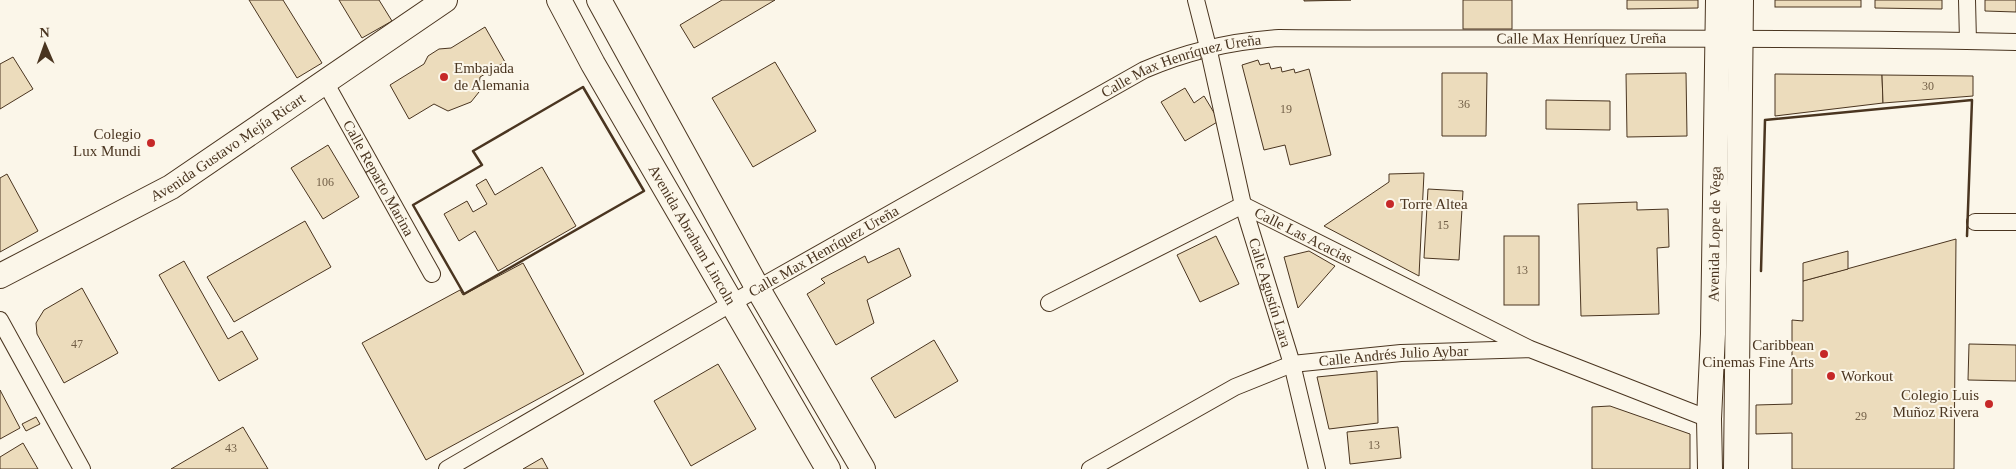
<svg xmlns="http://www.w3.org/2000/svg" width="2016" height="469" font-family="Georgia,serif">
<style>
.building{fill:#ecdcbc;stroke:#4a3520}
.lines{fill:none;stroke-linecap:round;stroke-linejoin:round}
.street-casing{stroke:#4a3520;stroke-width:18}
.secondary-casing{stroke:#4a3520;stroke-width:26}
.street{stroke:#fbf6e9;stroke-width:16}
.secondary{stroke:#fbf6e9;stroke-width:24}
.wall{stroke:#4a3520;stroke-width:2.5}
.poi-dot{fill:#c62828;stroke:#fbf6e9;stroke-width:2}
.labels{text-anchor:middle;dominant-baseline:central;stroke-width:4;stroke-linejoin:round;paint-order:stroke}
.number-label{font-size:12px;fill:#725f47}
.street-label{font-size:15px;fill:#4a3520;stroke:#fbf6e9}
.poi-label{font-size:15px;fill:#4a3520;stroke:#fbf6e9;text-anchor:start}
</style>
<rect width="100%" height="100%" fill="#fbf6e9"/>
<g class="building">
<path d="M249,0H283L322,63L297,78Z"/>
<path d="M339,0H379L392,21L362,38Z"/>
<path d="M722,0H775L694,48L680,25Z"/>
<path d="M1304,0H1351L1304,1Z"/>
<rect x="1463" y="0" width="49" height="29"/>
<path d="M1627,0H1698V8L1627,9Z"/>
<rect x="1775" y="0" width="86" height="7"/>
<path d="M1875,0H1942V9L1875,8Z"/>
<path d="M1985,0H2016V12L1985,11Z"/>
<path d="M485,27L505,62L480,77L479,92L471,102L448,111L434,104L409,119L390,85L424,64L428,56L439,49L451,48Z"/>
<path d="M13,57L33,89L0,109V64Z"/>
<path d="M1258,60L1260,65L1269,63L1271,69L1281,67L1282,72L1294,69L1295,73L1309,69L1331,155L1290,165L1285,145L1264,150L1242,65Z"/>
<path d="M775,62L816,131L753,167L712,98Z"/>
<path d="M1442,73H1487L1486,136H1442Z"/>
<path d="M1686,73L1687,136L1627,137L1626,74Z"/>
<path d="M1775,74L1882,75L1883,103L1775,116Z"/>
<path d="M1882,75L1973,76V96L1883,103Z"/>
<path d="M1185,88L1194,103L1204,96L1219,121L1185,141L1161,102Z"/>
<path d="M1546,100L1610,101V130L1546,129Z"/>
<path d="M328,145L359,197L323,219L291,168Z"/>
<path d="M542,167L576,226L498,271L475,231L459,241L444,214L467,201L473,212L487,204L476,185L486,179L495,195Z"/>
<path d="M1424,173L1419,276L1324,226L1389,182V174Z"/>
<path d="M7,174L38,231L0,252V178Z"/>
<path d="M1428,189L1463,191L1459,260L1424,258Z"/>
<path d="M1637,202V210L1668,209L1669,247L1657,248L1659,314L1581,316L1578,204Z"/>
<path d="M305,221L331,267L234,322L207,277Z"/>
<path d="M1216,236L1239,284L1200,302L1177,255Z"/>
<rect x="1504" y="236" width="35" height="69"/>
<path d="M1956,239L1954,469H1792V433L1756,434V405L1792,404V320L1803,321V281Z"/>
<path d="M899,248L911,276L867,300L874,323L836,345L807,294L825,283L821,279L865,256L868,263Z"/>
<path d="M1309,251L1335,266L1298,308L1284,257Z"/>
<path d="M1848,251V269L1803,281V263Z"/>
<path d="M184,261L228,339L242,331L258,359L219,381L159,275Z"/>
<path d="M523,263L584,374L426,460L362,343L460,290L463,295Z"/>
<path d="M82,288L118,353L64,383L37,334L36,323L44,310Z"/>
<path d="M934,340L958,381L895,418L871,378Z"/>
<path d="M1969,344L2016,345V381L1968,380Z"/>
<path d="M718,364L756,429L691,466L654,401Z"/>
<path d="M1377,371L1378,423L1329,429L1317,377Z"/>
<path d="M0,390L20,428L0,439Z"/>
<path d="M1610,406L1690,434V469H1592V407Z"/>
<path d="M36,417L40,424L26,431L22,424Z"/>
<path d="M243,427L268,469H171Z"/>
<path d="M1398,427L1401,458L1350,464L1347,432Z"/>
<path d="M23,443L38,469H0V457Z"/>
<path d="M542,458L548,469H523Z"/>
</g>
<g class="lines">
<defs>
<g id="street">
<path id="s1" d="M1196,0L1208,47L1243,205L1292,364L1317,469"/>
<path d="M1967,0L1968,41"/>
<path id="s2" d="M325,82L432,274"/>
<path d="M1975,222H2016"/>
<path id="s3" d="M1049,303L1243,205L1528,348"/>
<path d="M0,320L82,469"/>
<path id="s4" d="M447,469L732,303L1144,70C1188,51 1231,41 1279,38C1525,40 1770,36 2016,42"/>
<path id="s5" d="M1090,469L1235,387L1292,364L1401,353L1530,349L1709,419"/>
</g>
<g id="secondary">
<path id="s6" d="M559,0L593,64L828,469"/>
<path d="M599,0L758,289L863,469"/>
<path id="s7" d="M0,276L171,187L445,0"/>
<path id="s8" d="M1710,469L1709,419L1713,334L1718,0"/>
<path d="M1736,469L1741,0"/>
</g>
</defs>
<use href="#street" class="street-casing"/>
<use href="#secondary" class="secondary-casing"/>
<use href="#street" class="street"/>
<use href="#secondary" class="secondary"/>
<g class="wall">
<path d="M583,87L644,191L464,294L413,205L482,165L473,151Z"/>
<path d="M1761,271L1765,120L1972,100L1967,236"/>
</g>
</g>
<g class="poi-dot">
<circle cx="444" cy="77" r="5"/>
<circle cx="151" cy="143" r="5"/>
<circle cx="1390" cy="204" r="5"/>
<circle cx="1824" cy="354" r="5"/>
<circle cx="1831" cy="376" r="5"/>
<circle cx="1989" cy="404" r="5"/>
</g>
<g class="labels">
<g class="number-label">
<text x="1928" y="86">30</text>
<text x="1464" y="104">36</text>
<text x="1286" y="109">19</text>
<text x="325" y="182">106</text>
<text x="1443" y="225">15</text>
<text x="1522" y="270">13</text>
<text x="77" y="344">47</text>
<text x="1861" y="416">29</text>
<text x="1374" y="445">13</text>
<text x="231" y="448">43</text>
</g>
<g class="street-label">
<text stroke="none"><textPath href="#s4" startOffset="1245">Calle Max Henríquez Ureña</textPath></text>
<text stroke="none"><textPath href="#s4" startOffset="840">Calle Max Henríquez Ureña</textPath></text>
<text stroke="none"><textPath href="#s7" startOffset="262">Avenida Gustavo Mejía Ricart</textPath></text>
<text stroke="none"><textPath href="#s2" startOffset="110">Calle Reparto Marina</textPath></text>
<text stroke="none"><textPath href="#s6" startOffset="270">Avenida Abraham Lincoln</textPath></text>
<text stroke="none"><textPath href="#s8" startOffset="235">Avenida Lope de Vega</textPath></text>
<text stroke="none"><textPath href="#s3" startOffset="285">Calle Las Acacias</textPath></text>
<text stroke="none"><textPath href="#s4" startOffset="435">Calle Max Henríquez Ureña</textPath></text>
<text stroke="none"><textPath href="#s1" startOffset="302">Calle Agustín Lara</textPath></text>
<text stroke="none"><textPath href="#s5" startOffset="330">Calle Andrés Julio Aybar</textPath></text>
</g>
<g class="poi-label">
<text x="454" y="68">Embajada<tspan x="454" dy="17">de Alemania</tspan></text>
<text x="141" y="134" text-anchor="end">Colegio<tspan x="141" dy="17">Lux Mundi</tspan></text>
<text x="1400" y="204">Torre Altea</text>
<text x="1814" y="345" text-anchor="end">Caribbean<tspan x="1814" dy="17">Cinemas Fine Arts</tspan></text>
<text x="1841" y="376">Workout</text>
<text x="1979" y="395" text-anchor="end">Colegio Luis<tspan x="1979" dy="17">Muñoz Rivera</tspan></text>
</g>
</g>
<g transform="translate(45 45) rotate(358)" stroke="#fbf6e9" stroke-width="4" paint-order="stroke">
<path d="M0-4L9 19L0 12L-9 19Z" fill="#4a3520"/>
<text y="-8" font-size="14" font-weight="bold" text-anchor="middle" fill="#4a3520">N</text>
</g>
</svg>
